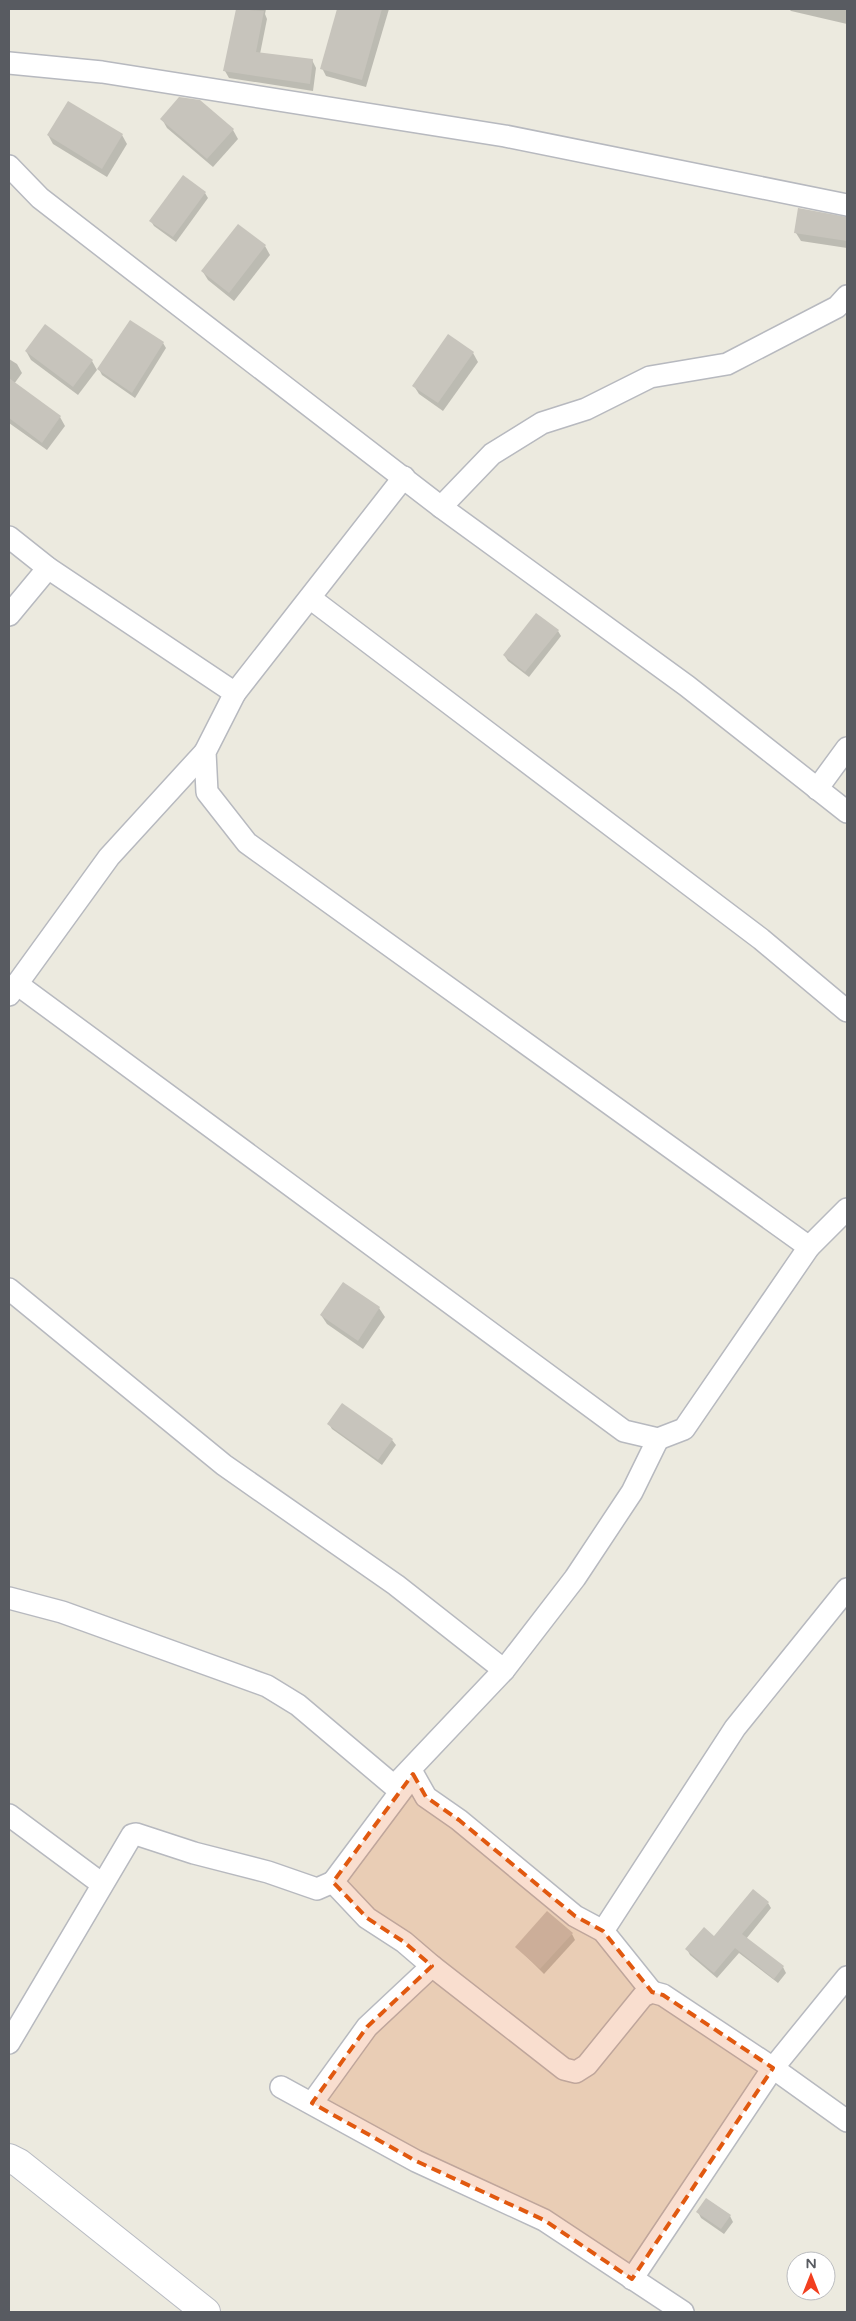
<svg xmlns="http://www.w3.org/2000/svg" width="856" height="2321" font-family="'Varela Round',sans-serif">
<style>
.shadow{fill:#0003}
.building{fill:#c7c4bc}
.lines{fill:none;stroke-linecap:round;stroke-linejoin:round}
.minor-casing{stroke:#b7b9bf;stroke-width:24}
.secondary-casing{stroke:#b8bbc2;stroke-width:30}
.minor{stroke:#fff;stroke-width:21}
.secondary{stroke:#fff;stroke-width:28}
.marked{fill:#e15910;fill-opacity:0.2;stroke:#e15910;stroke-width:4;stroke-dasharray:10 6;stroke-linejoin:round}
</style>
<rect width="100%" height="100%" fill="#eceadf"/>
<g class="shadow">
<path d="M237,9H266L265,14L267,19L260,54L312,60L316,68L313,91L229,78L225,71Z"/>
<path d="M338,9H389L366,87L326,76L322,68Z"/>
<path d="M789,9H847V24L791,11Z"/>
<path d="M162,119L233,130L238,139L213,167L167,128Z"/>
<path d="M48,135H122L127,144L107,177L53,144Z"/>
<path d="M205,193L208,198L176,242L154,226L151,221Z"/>
<path d="M847,218V248L801,241L796,233Z"/>
<path d="M265,246L270,255L234,301L208,280L203,272Z"/>
<path d="M163,343L166,348L135,398L102,375L99,369Z"/>
<path d="M26,351L92,361L97,370L78,395L31,360Z"/>
<path d="M473,353L478,362L443,411L419,394L414,386Z"/>
<path d="M9,359L17,364L22,373L14,384L60,417L65,426L47,450L9,423Z"/>
<path d="M558,631L561,636L529,677L508,661L504,655Z"/>
<path d="M343,1284L379,1308L385,1317L363,1349L327,1324L321,1315Z"/>
<path d="M329,1424L392,1440L396,1445L382,1465L332,1429Z"/>
<path d="M768,1903L771,1908L746,1939L783,1967L786,1973L778,1983L739,1953L717,1978L690,1955L687,1949L715,1938Z"/>
<path d="M572,1934L575,1940L544,1974L517,1947Z"/>
<path d="M698,2212L730,2216L733,2222L724,2234L701,2218Z"/>
</g>
<g class="building">
<path d="M236,9L264,11L256,52L313,59L310,84L223,71Z"/>
<path d="M337,9H382L362,80L320,69Z"/>
<path d="M179,97L200,100L234,129L207,159L160,119Z"/>
<path d="M68,101L123,134L102,169L47,135Z"/>
<path d="M183,175L206,192L173,237L149,221Z"/>
<path d="M798,208L847,217V241L794,233Z"/>
<path d="M238,224L266,245L229,293L201,271Z"/>
<path d="M130,320L164,342L132,393L97,369Z"/>
<path d="M45,324L93,360L73,387L25,351Z"/>
<path d="M448,334L474,352L438,403L412,386Z"/>
<path d="M9,378L61,416L42,443L9,418Z"/>
<path d="M536,613L559,630L525,672L503,655Z"/>
<path d="M343,1282L380,1307L358,1341L320,1315Z"/>
<path d="M342,1403L393,1439L378,1460L327,1424Z"/>
<path d="M753,1889L769,1902L742,1934L784,1966L774,1979L735,1948L714,1973L685,1949L704,1927L714,1936Z"/>
<path d="M547,1911L573,1933L540,1969L515,1947Z"/>
<path d="M706,2198L731,2215L721,2229L696,2212Z"/>
</g>
<g class="lines">
<defs>
<g id="minor">
<path d="M9,63L102,72L505,136L847,205"/>
<path d="M9,166L40,198L133,270L441,507L687,686L847,812"/>
<path d="M441,507L492,454L542,423L586,409L650,377L727,364L837,307L847,296"/>
<path d="M9,537L48,568L235,693L205,752L207,792L247,843L809,1247"/>
<path d="M310,598L761,939L847,1011"/>
<path d="M9,615L48,568"/>
<path d="M235,693L404,477"/>
<path d="M817,789L847,748"/>
<path d="M17,984L624,1431L658,1439L684,1429L809,1247L847,1209"/>
<path d="M9,995L109,857L205,752"/>
<path d="M9,1289L224,1465L396,1585L504,1670"/>
<path d="M9,1598L62,1612L267,1686L298,1705L394,1786L413,1774L426,1797L459,1820L575,1916L603,1931L652,1992"/>
<path d="M398,1782L504,1670L575,1578L632,1492L658,1439"/>
<path d="M9,1815L102,1884"/>
<path d="M333,1882L410,1779"/>
<path d="M603,1931L735,1728L847,1589"/>
<path d="M9,2043L132,1835L136,1834L194,1853L268,1872L317,1889L333,1882L367,1918L404,1942L432,1966L564,2069L576,2072L587,2065L643,1996L652,1992L663,1995L773,2068L847,2121"/>
<path d="M281,2087L416,2161L544,2220L683,2312"/>
<path d="M312,2103L367,2027L432,1966"/>
<path d="M632,2279L773,2068L847,1977"/>
</g>
<path id="secondary" d="M9,2158L19,2163L206,2312"/>
</defs>
<use href="#minor" class="minor-casing"/>
<use href="#secondary" class="secondary-casing"/>
<use href="#minor" class="minor"/>
<use href="#secondary" class="secondary"/>
</g>
<path class="marked" d="M413,1774L426,1797L459,1820L575,1916L603,1931L652,1992L663,1995L773,2068L632,2279L544,2220L416,2161L312,2103L367,2027L432,1966L404,1942L367,1918L333,1882Z"/>
<rect width="856" height="2321" fill="none" stroke="#585b61" stroke-width="20"/>
<g transform="translate(811 2276)"><circle r="24" fill="#ffffff" stroke="#bcbdc0"/>
<path d="M0-4L9 19L0 12L-9 19Z" fill="#f23f1f"/>
<text y="-8" font-size="14" font-weight="bold" text-anchor="middle" fill="#585b61">N</text>
</g>
</svg>
